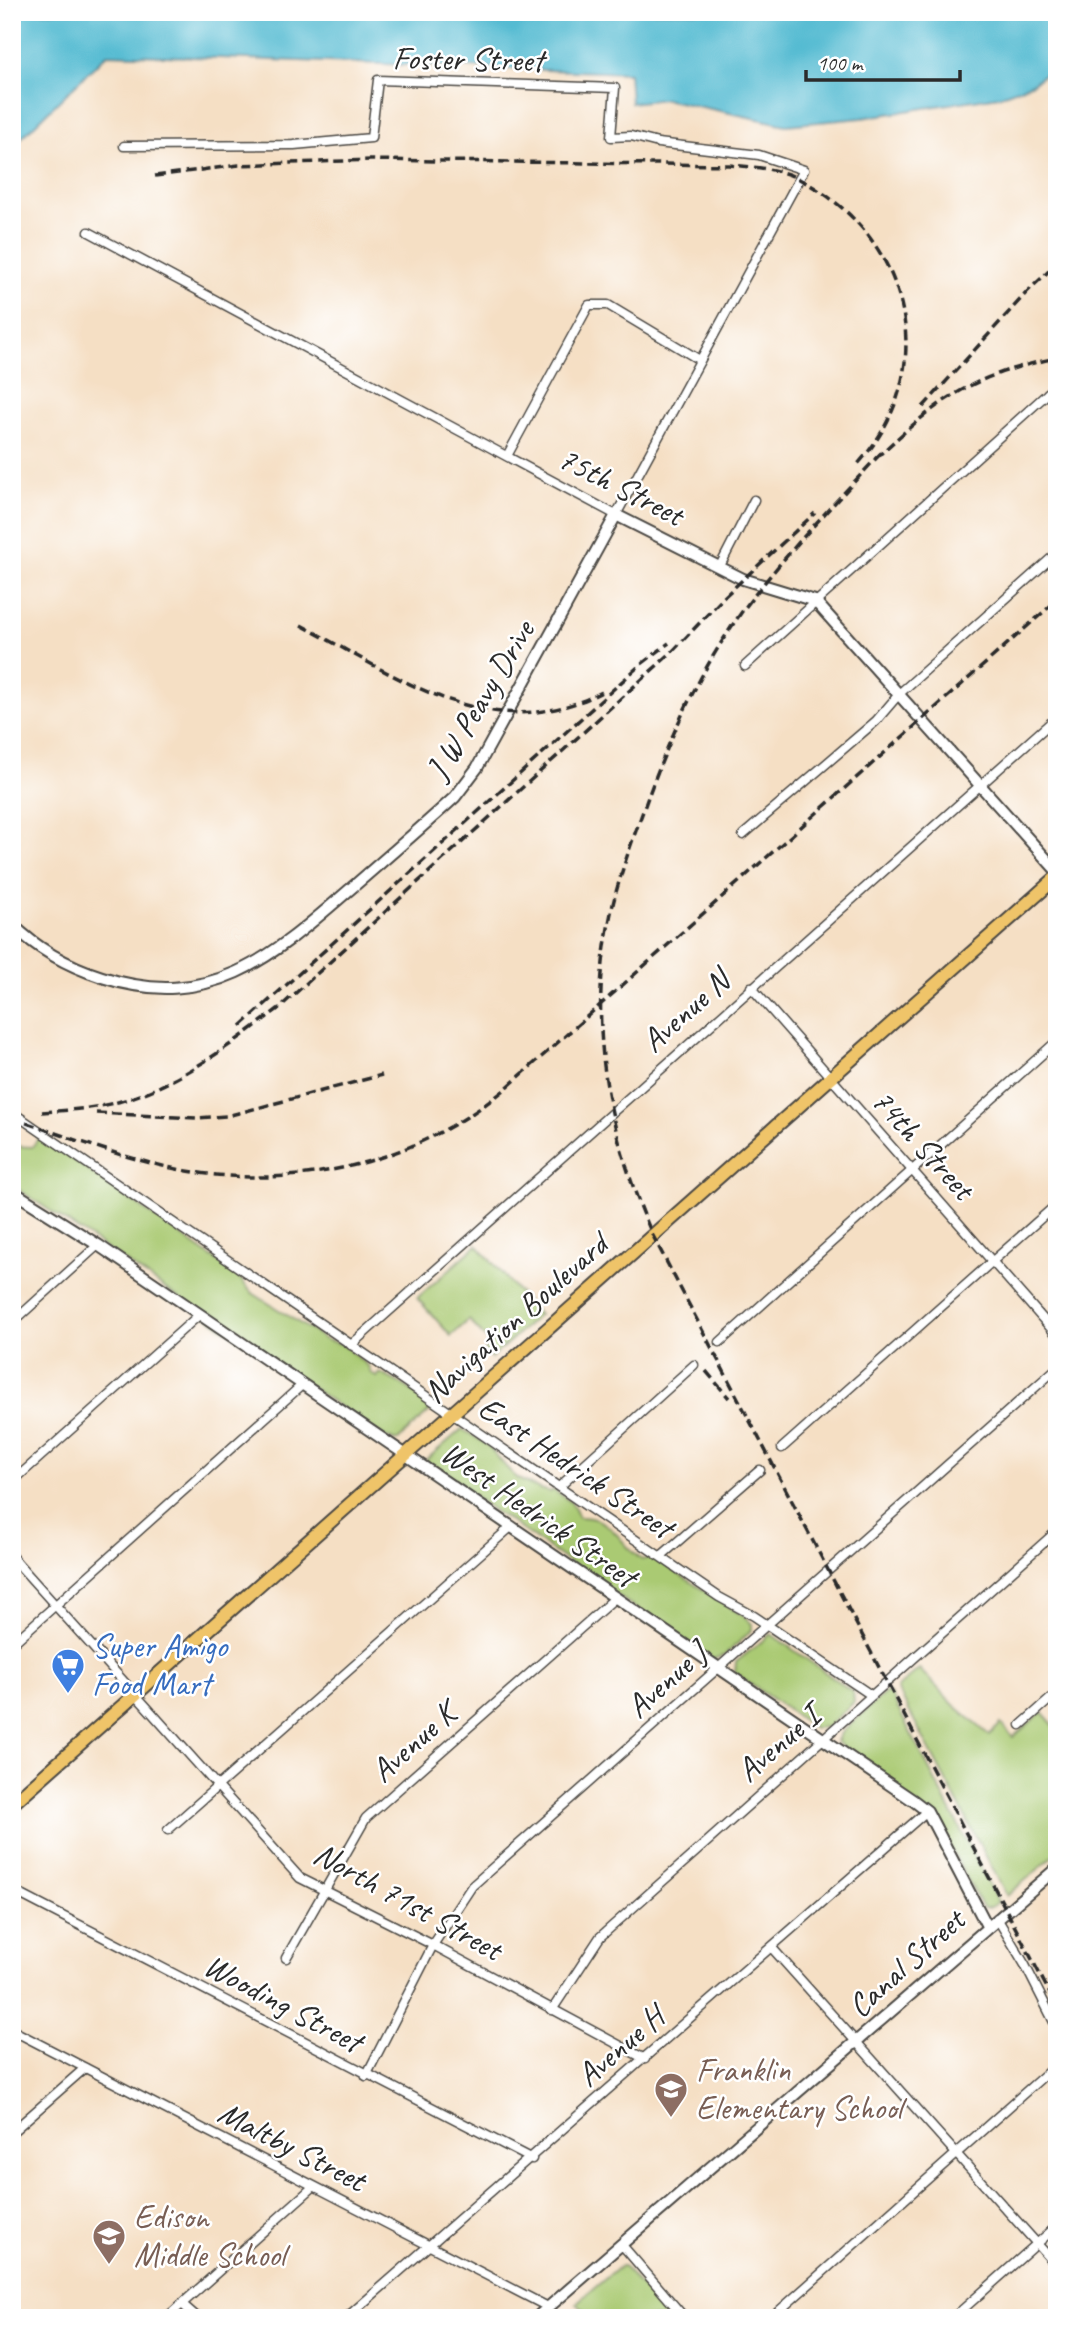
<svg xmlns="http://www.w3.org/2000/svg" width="1069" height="2330" font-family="Caveat,sans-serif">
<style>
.green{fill:#aaca73;stroke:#6a7a4f;stroke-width:2}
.water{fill:#54bbd2;stroke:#40737e;stroke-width:2}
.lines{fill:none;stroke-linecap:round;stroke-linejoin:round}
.minor-casing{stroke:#494642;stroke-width:11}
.tertiary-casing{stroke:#494642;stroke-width:14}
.primary-casing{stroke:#494642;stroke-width:16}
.minor{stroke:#fff;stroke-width:8}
.tertiary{stroke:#fff;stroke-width:10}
.primary{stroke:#efc469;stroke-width:12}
.rail{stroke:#2b2b2b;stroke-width:3.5;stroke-dasharray:10 5;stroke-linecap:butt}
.labels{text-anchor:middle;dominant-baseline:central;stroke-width:5;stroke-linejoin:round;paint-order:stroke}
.street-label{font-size:33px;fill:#2b2b2b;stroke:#fff}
.shop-label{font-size:33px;fill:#366cbe;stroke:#fff;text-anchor:start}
.education-label{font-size:33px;fill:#785e54;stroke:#fff;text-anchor:start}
</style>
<rect width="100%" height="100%" fill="#fff"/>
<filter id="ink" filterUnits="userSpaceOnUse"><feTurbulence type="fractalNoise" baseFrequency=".0143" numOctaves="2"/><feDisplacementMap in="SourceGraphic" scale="14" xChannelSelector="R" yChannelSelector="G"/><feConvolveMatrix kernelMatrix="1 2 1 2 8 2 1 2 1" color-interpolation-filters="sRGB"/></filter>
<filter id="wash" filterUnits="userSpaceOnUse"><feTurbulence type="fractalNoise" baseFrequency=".00686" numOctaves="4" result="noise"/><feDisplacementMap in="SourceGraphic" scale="28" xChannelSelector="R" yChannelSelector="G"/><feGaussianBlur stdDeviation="1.57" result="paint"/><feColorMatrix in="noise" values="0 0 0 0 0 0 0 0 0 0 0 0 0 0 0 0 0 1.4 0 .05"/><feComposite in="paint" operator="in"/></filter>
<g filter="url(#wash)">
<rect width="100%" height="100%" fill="#f5dfc4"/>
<g class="green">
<path d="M40,1136L237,1275L251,1292L326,1340L342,1344L369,1367L370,1372L377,1377L380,1373C395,1381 425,1394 431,1410L397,1441L385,1437L12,1185V1146L32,1147Z"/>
<path d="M477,1245L539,1315L491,1358L485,1350L491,1344L469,1320L451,1336L417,1298Z"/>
<path d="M462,1429C471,1435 483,1440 490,1448C513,1475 512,1480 550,1492L553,1490L571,1502L579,1517C613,1516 619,1544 642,1560L652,1557L745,1617L752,1624V1630L725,1655L711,1660L428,1465L426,1460Z"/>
<path d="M771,1634L853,1692L854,1702L827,1727L814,1728L735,1673L736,1662Z"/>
<path d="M919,1669L954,1705L989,1735L1001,1724L1013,1737L1042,1712L1057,1729V1853L1007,1896L897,1688Z"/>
<path d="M886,1692L891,1695L998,1902L989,1908H983L936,1821L837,1742L841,1733Z"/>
<path d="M620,2266H623L669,2318H590L577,2303Z"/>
</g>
<path class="water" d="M12,12H1057V64L1033,83L999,96L862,118L786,125L664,99L631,103L629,73L107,54L12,147Z"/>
</g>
<g filter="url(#ink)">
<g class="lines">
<defs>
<g id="minor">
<path d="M89,232L616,515L804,170L759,155L658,143L631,136L611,137L615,88L378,80L371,138L294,145L124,146"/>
<path d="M1048,393L1057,402"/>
<path d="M507,456L589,305H608L698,359"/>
<path d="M720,566L754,500"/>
<path d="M745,666L1057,385"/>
<path d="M743,835L876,721L900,693L1057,553"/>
<path d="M751,987L1057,1335"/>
<path d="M12,1112L719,1597L754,1616L871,1695"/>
<path d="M12,1323L98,1245"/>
<path d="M720,1342L1057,1041"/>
<path d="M351,1345L1057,717"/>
<path d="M782,1448L1057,1204"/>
<path d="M12,1482L199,1315"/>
<path d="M559,1487L694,1365"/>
<path d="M661,1556L760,1470"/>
<path d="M12,1557L300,1878L433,1945L645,2059"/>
<path d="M12,1644L302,1385"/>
<path d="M1021,1725L1057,1693"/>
<path d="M168,1830L512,1526"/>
<path d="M12,1890L532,2159"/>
<path d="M997,1918L1025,1965L1057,2028"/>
<path d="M772,1948L1057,2266"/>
<path d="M286,1958L366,1818L615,1598"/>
<path d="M552,2010L600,1937L1057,1531"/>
<path d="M12,2030L548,2307"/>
<path d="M366,2076L433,1945L472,1886L1057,1368"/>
<path d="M12,2132L85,2068"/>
<path d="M622,2245L685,2318"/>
<path d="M182,2304L198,2318"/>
<path d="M166,2318L313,2187"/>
<path d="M346,2318L927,1811"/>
<path d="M771,2318L1057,2064"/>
<path d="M953,2318L1057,2226"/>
</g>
<g id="tertiary">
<path d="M12,924C38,950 68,966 102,977C210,1012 272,957 348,891C384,860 420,829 455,797L477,768L616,515L743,579L815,601L1057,871"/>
<path d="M12,1191L98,1245L914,1801L927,1811L987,1926"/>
<path d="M536,2318L1057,1868"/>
</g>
<path id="primary" d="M12,1804L1057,877"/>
</defs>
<use href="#minor" class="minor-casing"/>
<use href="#tertiary" class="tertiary-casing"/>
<use href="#primary" class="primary-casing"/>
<use href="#minor" class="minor"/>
<use href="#tertiary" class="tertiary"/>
<use href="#primary" class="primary"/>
<g class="rail">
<path d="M155,176L239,165L370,160L729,165C753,167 779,168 801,180C911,237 943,373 856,466"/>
<path d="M923,407L1027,292L1057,263"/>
<path d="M881,453C834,504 783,556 741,613C701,669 672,732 648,797C634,837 618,877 610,918C587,1028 608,1133 652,1234L1057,2007"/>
<path d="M875,459C937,401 970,375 1057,358"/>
<path d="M301,625C397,676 491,749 602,692"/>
<path d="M241,1026L639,666L669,643"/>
<path d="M42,1112C69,1110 95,1109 121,1101C178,1085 232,1044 278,1009L672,652L725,596L815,513"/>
<path d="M96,1113L197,1118L227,1116L382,1075"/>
<path d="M12,1118C75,1139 141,1166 208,1174C314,1187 420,1158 503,1091L1057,600"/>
<path d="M706,1371L729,1398"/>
</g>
</g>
</g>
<defs>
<symbol id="supermarket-pin" viewBox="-11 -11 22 30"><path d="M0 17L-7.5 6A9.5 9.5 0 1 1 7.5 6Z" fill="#3f7fe0" stroke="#fff"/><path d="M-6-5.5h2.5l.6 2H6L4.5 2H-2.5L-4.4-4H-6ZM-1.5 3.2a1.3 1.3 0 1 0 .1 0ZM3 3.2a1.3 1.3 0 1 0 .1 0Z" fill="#fff"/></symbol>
<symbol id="school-pin" viewBox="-11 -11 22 30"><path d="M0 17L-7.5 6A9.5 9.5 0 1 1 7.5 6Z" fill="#8d6e63" stroke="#fff"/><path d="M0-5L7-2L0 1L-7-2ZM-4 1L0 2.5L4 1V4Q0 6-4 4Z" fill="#fff"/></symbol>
</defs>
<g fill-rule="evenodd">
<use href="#supermarket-pin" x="49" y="1646" width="38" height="52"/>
<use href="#school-pin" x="652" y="2070" width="38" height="52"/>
<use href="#school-pin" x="90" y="2217" width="38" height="52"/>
</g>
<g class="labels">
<g class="street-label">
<text transform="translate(468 59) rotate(1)">Foster Street</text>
<text transform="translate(621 486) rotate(27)">75th Street</text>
<text transform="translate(480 700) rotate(-59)">J W Peavy Drive</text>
<text transform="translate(685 1011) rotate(-42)">Avenue N</text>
<text transform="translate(923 1144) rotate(48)">74th Street</text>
<text transform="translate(515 1318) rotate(-42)">Navigation Boulevard</text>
<text transform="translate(576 1467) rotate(34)">East Hedrick Street</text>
<text transform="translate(539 1514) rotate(35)">West Hedrick Street</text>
<text transform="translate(666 1680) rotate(-42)">Avenue J</text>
<text transform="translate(413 1742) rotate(-42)">Avenue K</text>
<text transform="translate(778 1743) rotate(-41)">Avenue I</text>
<text transform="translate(408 1901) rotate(29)">North 71st Street</text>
<text transform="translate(906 1963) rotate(-42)">Canal Street</text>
<text transform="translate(283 2003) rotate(28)">Wooding Street</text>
<text transform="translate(620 2046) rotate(-41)">Avenue H</text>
<text transform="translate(292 2146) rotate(27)">Maltby Street</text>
</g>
<g class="shop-label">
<text x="92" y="1646">Super Amigo<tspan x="92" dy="38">Food Mart</tspan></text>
</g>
<g class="education-label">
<text x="696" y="2070">Franklin<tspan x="696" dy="38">Elementary School</tspan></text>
<text x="134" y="2217">Edison<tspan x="134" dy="38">Middle School</tspan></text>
</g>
</g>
<rect width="1069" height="2330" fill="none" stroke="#fff" stroke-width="42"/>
<path d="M806 70v10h154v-10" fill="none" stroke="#2b2b2b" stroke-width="3.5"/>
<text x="817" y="70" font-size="21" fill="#2b2b2b" stroke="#ffffff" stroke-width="5" paint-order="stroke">100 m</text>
</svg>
